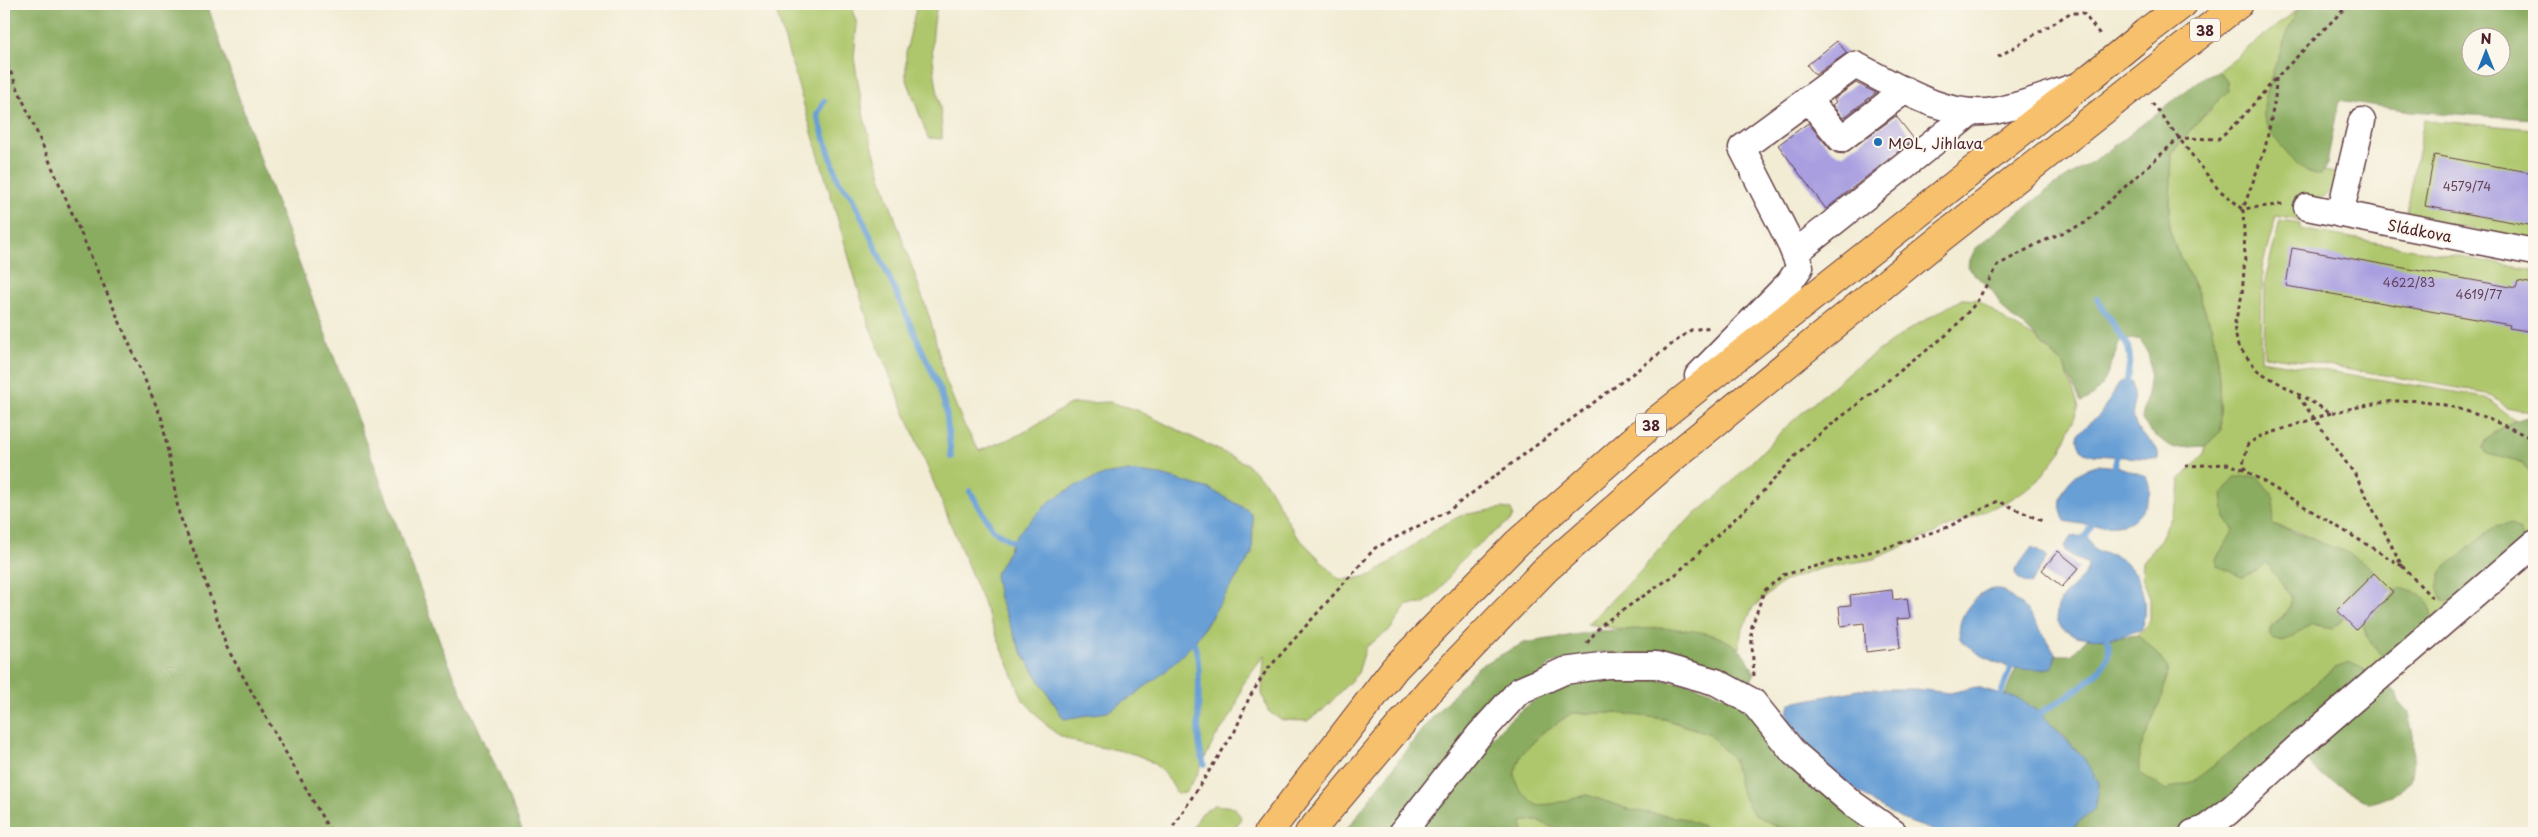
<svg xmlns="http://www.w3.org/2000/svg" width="2538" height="837" font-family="'Playpen Sans',sans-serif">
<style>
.green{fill:#aec76c;stroke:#7c734c;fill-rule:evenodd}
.forest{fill:#8aac60;stroke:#6a6646;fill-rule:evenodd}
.water{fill:#679fd5;stroke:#585f80}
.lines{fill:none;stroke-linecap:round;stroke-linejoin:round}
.stream{stroke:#679fd5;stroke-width:6}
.building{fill:#a99fe0}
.minor-casing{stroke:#633e44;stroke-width:29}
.highway-casing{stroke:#633e44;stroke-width:30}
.path{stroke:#633e44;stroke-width:3;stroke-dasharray:4 4;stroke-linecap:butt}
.minor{stroke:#fff;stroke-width:26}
.highway{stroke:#f7c06c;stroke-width:28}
.highway-bridge-casing{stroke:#633e44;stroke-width:30;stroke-linecap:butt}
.highway-bridge{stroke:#f7c06c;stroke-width:28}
.poi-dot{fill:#1f6fb2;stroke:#fbf7ec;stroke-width:2}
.labels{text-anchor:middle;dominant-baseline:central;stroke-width:4;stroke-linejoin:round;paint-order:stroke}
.number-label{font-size:12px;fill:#623f58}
.shield{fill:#fbf7ec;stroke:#7f6065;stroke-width:1}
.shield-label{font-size:14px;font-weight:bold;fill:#4a1f2b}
.poi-label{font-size:15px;fill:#4a1f2b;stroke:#fbf7ec;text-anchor:start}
.street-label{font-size:15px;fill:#4a1f2b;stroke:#fbf7ec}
</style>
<rect width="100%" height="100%" fill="#fbf7ec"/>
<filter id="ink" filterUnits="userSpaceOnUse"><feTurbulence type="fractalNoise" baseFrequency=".02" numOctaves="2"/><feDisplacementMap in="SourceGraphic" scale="10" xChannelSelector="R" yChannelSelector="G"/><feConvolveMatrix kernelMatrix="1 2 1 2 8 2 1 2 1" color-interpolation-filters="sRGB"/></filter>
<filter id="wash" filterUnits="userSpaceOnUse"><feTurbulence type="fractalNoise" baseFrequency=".0096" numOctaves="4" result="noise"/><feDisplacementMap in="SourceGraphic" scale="20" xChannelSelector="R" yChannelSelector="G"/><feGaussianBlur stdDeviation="1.12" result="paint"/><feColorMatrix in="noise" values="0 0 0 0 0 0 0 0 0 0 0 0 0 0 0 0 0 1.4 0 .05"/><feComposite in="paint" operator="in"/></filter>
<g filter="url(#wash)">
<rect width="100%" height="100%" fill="#f2ecd4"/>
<g class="green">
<path d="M774,4H855L853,13L857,24L854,58L864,118L886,192L931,322L945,379L963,423L979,451L1021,434L1070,404L1109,402L1137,410L1247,464L1268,485L1295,534L1339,579H1354L1372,575L1439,527L1462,515L1503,508L1511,510L1513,515L1511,520L1475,547L1457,565L1438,592L1423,604L1407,605L1391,629L1366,647L1358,673L1323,710L1307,721L1281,720L1268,711L1262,693L1264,655L1243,683L1234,712L1215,738L1197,775L1185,793L1177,794C1151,737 1104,758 1059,735C1046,728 1034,710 1023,700L869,325ZM1049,502L1222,599L1206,626L1064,719L1021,651L999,598L1011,542Z"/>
<path d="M917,4H937C934,22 931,40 933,58C935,85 943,111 942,139L928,138L906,77V52Z"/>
<path d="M2297,10L2284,43L2321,174L2324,171L2342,174C2332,194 2326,199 2303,202L2298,220L2276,216L2262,268L2261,360L2486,397L2515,420L2486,441L2483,448L2487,454C2506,457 2534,462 2534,485C2534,492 2535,495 2531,500L2534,513V535L2525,542L2494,527L2483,538L2453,602L2431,621L2400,588L2393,592L2369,566L2296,531L2271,524L2225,518L2234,530L2216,559L2266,562L2292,598L2289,610L2271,625L2303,629L2312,624L2323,627L2339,624L2344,617L2356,629L2363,623L2366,636L2396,654L2368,673L2335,668L2238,746L2189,810L2018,690L2150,646L2137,635L2150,621V598L2142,577L2143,562L2160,540L2172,516L2179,495L2180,480L2204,454L2205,446L2221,431L2218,360L2212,328L2198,293L2176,249L2169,228L2172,153L2196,123L2210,111L2226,81L2218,71Z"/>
<path d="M2424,120L2534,129V241L2406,217Z"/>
<path d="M2280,221L2300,224V229L2534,270V413L2507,407L2487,393L2310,362L2264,356L2265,280Z"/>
<path d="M1962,299L1979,300L2009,323L2035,338L2064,365L2079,407L2060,452L2038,481L2008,501L1874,559L1822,568L1783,582L1753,607L1741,633L1740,648L1587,624L1639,573L1673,533L1721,493L1786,427L1850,371L1911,328Z"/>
<path d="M1636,710L1707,733L1733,759L1740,786L1772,825L1790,833H1467L1514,774L1521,755L1542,733L1572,713H1616Z"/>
<path d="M1214,805L1234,807L1241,817L1234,833H1189L1202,813Z"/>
</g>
<g class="forest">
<path d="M4,4H207L254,142L445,655L509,796L523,833H4Z"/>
<path d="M2303,4H2534V119L2410,111L2339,100L2326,168L2321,174C2307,175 2298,167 2290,156C2282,146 2266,130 2264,117C2261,92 2287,35 2297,10ZM2470,38H2500V68H2470Z"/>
<path d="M2218,71L2227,81L2228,91L2196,123L2172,153L2169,228L2176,249L2198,293L2212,328L2218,360L2221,431L2205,446L2172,448L2151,432L2142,420C2145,394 2160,360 2139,339L2120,340C2111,363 2106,393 2081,402L2064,365L2024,326L2012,318L2001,306L1994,293L1967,267L1975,249L2046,191L2101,156L2204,77Z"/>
<path d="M2534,415V478L2522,463L2487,454L2483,448C2491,429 2515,420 2534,415Z"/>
<path d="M2235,477H2258L2275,498L2272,524C2288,529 2301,535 2316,541C2337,549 2360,554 2374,573L2337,610L2344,617L2333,628L2312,624L2283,642L2272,639C2266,622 2281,622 2288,610C2290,607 2291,601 2292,598L2266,562L2257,571L2242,577L2217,566L2216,559L2234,530L2225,518L2222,494Z"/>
<path d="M2510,524L2520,530L2525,542L2453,602L2443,600L2438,586L2440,572L2494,527Z"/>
<path d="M2400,588C2424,595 2433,597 2431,625L2384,656C2372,646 2366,638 2363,623Z"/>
<path d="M1657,628C1694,630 1740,631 1754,673L1750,684L1744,688L1683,661L1600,652L1551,664L1390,833H1344L1423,728L1479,666L1524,643L1599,631Z"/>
<path d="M2137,635L2150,646L2168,668L2163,694L2140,750V773L2166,790L2194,781L2335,668L2350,663L2362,668L2396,692L2400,704L2408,713L2413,735L2414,761L2411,781L2392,796L2370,803L2321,775L2297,748L2193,833H2066L2094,809L2083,757L2063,735L2005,695L2016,668L2045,669L2054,662L2056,655H2071L2088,638L2108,639Z"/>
<path d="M1604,674L1687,683L1734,699L1862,820V833H1790L1753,814L1742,794L1733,759L1707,733L1665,719L1615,713H1572L1542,733L1521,755L1514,774L1519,789L1536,805L1553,804L1587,795L1631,810L1686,819L1719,833H1563L1537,820L1522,822L1523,833H1413L1501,728L1516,714L1556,685Z"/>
</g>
<g class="water">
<path d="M2127,380L2132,382C2136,397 2130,415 2137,428C2143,440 2161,443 2158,459L2094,455L2084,452C2066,432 2092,425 2101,413C2108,403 2114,392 2120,382Z"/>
<path d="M2097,465L2119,467L2146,476C2150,485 2151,492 2147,502C2143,511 2137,520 2126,523C2112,528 2080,525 2065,521C2051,496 2072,471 2097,465Z"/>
<path d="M1128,471L1161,475L1210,489L1249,511L1253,519L1252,554L1194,643L1166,671L1130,698L1107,712L1064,719L1021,651L999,598L995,575L1018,533L1049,502L1073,487L1104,475Z"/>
<path d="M2084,536L2088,539L2093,549C2101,554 2111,553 2119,558C2141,571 2151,607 2140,630C2132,632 2125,636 2117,637C2099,640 2060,641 2057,617C2053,591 2093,580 2087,563L2075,558L2065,551L2064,546L2071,537Z"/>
<path d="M2032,547L2047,557L2030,584C2023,582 2015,579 2015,570Z"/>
<path d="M1995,588L2002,590L2028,611L2056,655L2052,667C2021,676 1982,661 1960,639C1955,617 1974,594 1995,588Z"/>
<path d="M1976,687L2019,699L2040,713L2083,757L2099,783L2098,793L2094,809L2066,833H1940L1901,819L1875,804L1823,765L1789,721L1787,713L1791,703L1864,689H1916L1950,693Z"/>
</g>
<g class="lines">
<g class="stream">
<path d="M824,101L817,115L839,182L853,198L939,387L946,410L951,457"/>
<path d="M2097,299L2128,347L2130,358L2126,388"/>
<path d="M2113,474L2119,448"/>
<path d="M970,491L993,530L1018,545"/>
<path d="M2083,542L2095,518"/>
<path d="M1191,637C1208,666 1190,729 1204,764"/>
<path d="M2001,694L2011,666"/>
<path d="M2034,717C2054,704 2102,679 2108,655C2110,648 2108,638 2106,631"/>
</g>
</g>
<g id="blocks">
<g class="building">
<path d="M1837,41L1847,53L1815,75L1807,65Z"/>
<path d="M1856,83L1876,93L1843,118L1832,105L1836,102L1834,99Z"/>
<path d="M1896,116L1914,139L1826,209L1778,145L1808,123L1830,149L1836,153L1844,154Z"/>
<path d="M2434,155L2534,173V226L2425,206Z"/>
<path d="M2292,248L2516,288L2518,281L2534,284V332L2509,328L2510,325L2286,286Z"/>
<path d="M2058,551L2079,568L2062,587L2042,570Z"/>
<path d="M2374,573L2393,592L2356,630L2337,610Z"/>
<path d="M1892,590L1893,600L1907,598L1910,618L1897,619L1900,648L1866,652L1864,623L1841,626L1839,606L1851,605L1850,595Z"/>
</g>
</g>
</g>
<g filter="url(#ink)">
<use href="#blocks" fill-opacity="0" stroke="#633e44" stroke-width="1"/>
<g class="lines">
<defs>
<g id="minor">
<path d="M1808,99L1841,139L1905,90"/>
<path d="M2307,207L2534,252"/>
<path d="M2340,214L2362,121"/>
<path d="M1795,253L1972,112"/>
<path d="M1698,376L1789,283L1800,267L1789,240L1742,148L1855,65C1897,86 1945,119 1994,111C2022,106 2051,94 2078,86"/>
<path d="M1402,833L1479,735L1519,691L1564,671L1608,665H1656L1716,682L1753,702L1794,753L1853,804L1894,833"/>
<path d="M2193,833L2205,829L2228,812L2297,748L2534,544"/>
</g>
<g id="highway">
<path d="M2145,33L2183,4"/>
<path d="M2172,56L2239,4"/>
<path d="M1268,833L1395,668L1517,543L1647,428L2092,76"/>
<path d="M1309,833L1429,691L1545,570L1670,460L1941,238L2113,103"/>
</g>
</defs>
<use href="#minor" class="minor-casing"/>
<use href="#highway" class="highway-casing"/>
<g class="path">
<path d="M2349,4L2276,78L2275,99L2265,149L2243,209L2245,257L2242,295L2234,326L2238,346L2258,371L2331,413C2358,407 2394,398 2422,401C2455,404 2505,424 2534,440"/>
<path d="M4,57L162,419L179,514L202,571L226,646L331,833"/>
<path d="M1998,57L2070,13H2083L2102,37"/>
<path d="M2152,103L2218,189L2243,209L2284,204"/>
<path d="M2298,396L2356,476L2402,566L2434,600"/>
<path d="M2331,413L2259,437L2248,444L2243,464L2246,471L2402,566"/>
<path d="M2185,466L2228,464L2246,470"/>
<path d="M1587,643L1601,625L1676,574L1756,499L1797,454L1822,432L1950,332L1976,303L1998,265L2039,243L2085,223L2179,138L2218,139L2238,122L2276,78"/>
<path d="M1754,676L1751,629L1764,591L1783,575L1885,548L1948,527L1998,501L2042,521"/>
<path d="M1169,833L1235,731L1249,698L1266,671L1375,548L1448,511L1691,330L1711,327"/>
</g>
<use href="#minor" class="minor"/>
<use href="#highway" class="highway"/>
<defs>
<g id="highway-bridge">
<path d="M2092,76L2145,33"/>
<path d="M2113,103L2172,56"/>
</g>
</defs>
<use href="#highway-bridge" class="highway-bridge-casing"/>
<use href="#highway-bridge" class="highway-bridge"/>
</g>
</g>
<circle class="poi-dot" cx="1878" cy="142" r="5"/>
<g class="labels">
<g class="number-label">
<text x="2467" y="186">4579/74</text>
<text x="2409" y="282">4622/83</text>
<text x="2479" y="294">4619/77</text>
</g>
<g class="shield">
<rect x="2190" y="18.5" width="30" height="23" rx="4"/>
<rect x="1636" y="413.5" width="30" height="23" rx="4"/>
</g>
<g class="shield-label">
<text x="2205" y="30">38</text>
<text x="1651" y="425">38</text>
</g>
<g class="poi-label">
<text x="1888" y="142">MOL, Jihlava</text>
</g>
<g class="street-label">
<text transform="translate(2420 230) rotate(11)">Sládkova</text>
</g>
</g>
<rect width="2538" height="837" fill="none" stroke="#fbf7ec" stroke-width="20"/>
<g transform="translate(2486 52)"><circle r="24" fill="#fbf7ec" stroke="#b4a19f"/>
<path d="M0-4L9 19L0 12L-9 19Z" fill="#1f6fb2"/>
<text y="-8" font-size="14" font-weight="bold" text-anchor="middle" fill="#4a1f2b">N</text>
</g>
</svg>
